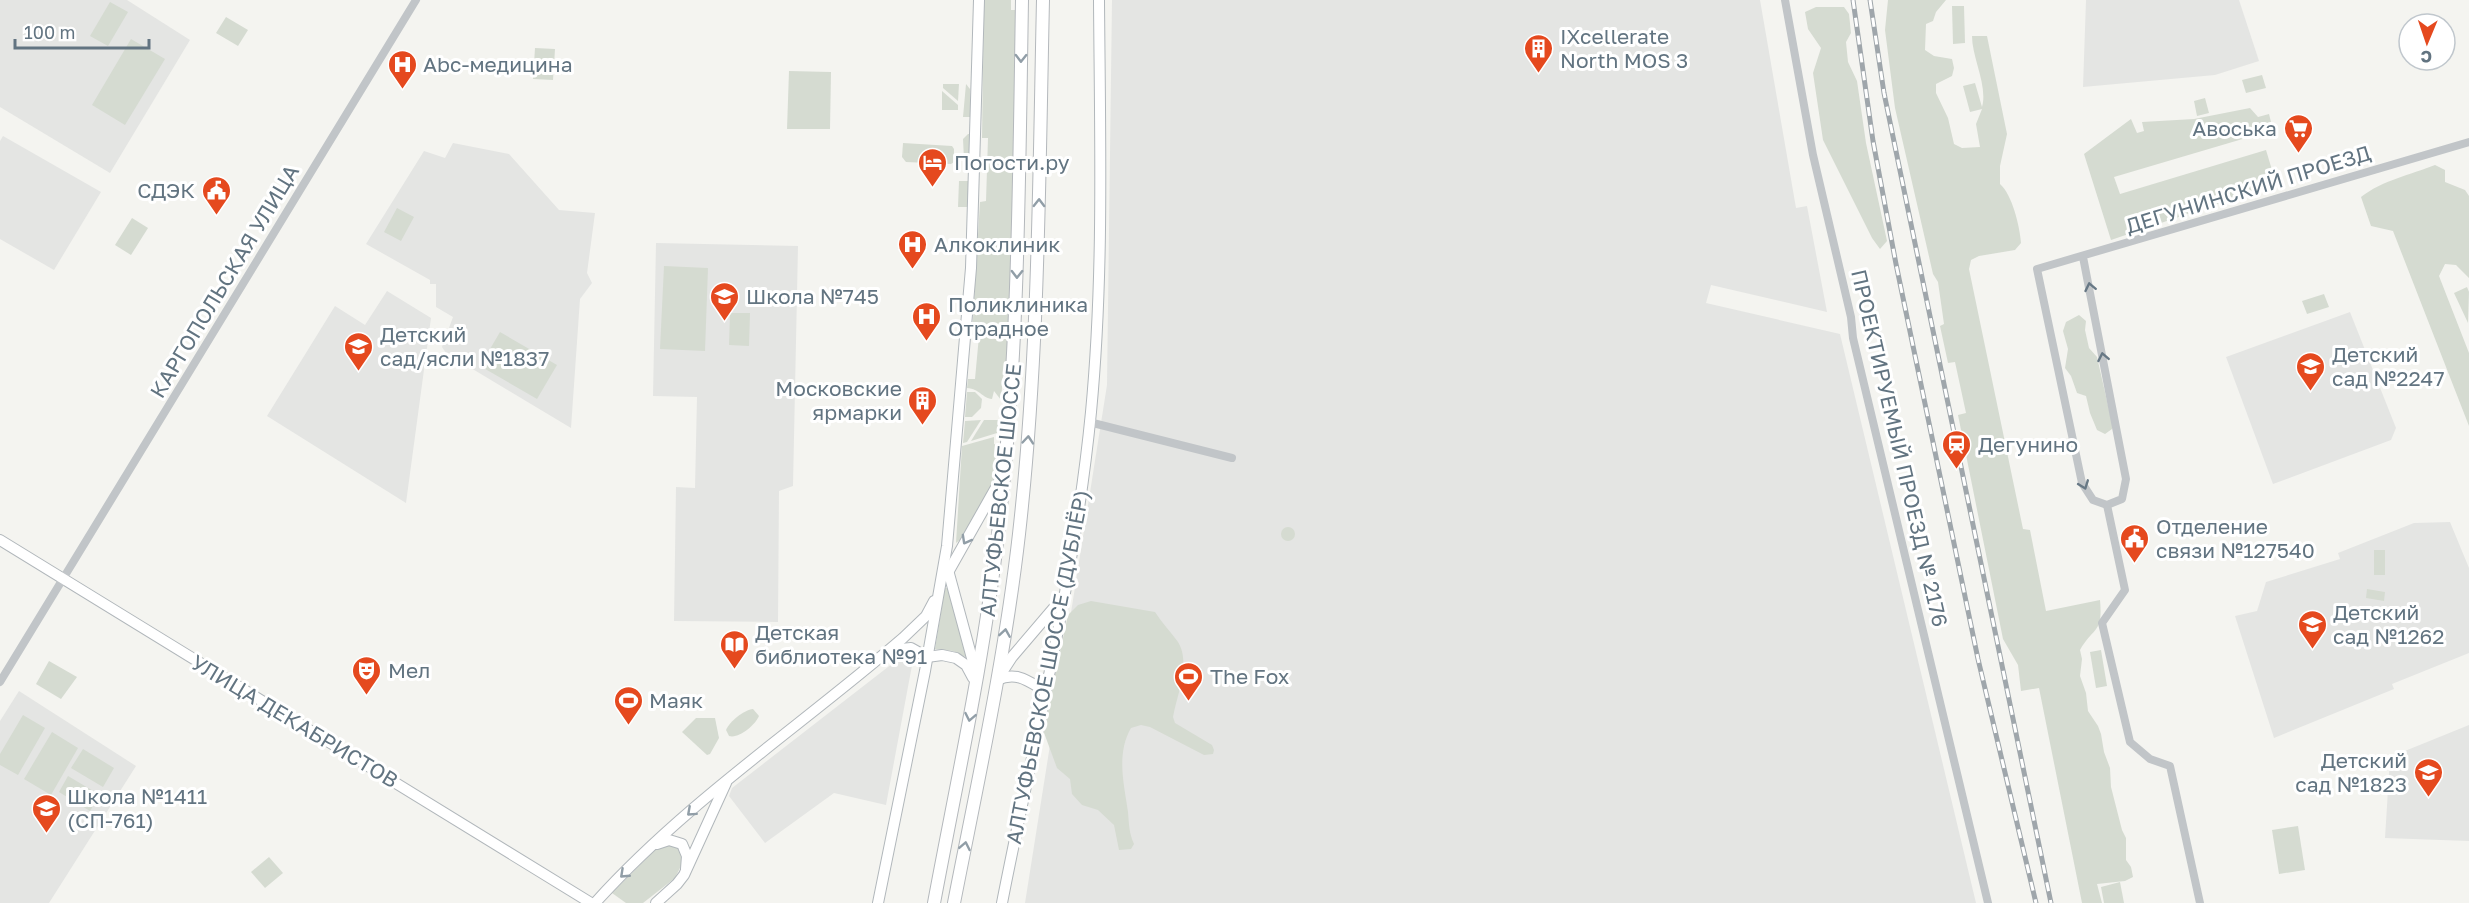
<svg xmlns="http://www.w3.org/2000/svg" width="2469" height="903" font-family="'Golos Text',sans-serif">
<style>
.built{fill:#e4e5e3}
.green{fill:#d5dbd1}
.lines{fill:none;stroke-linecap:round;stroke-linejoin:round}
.secondary-casing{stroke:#b1b7bb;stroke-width:12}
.primary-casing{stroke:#b4b8bc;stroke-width:14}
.street{stroke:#c1c5c8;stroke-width:8}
.secondary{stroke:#fff;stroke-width:10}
.primary{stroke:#fff;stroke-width:12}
.rail-casing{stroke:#9fa6ab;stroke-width:5}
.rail{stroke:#fff;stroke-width:3;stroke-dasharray:9;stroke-linecap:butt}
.oneway{stroke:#919ea7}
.oneway2{stroke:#677885}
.labels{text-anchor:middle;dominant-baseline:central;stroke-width:6;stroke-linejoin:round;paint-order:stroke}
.poi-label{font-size:21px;fill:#627481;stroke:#fff;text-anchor:start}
.street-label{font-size:21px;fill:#627481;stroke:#fff}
</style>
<rect width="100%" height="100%" fill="#f4f4f0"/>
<g class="built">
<path d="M0,0H127L190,40L110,173L0,107Z"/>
<path d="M1112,0H1760L1796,208L1807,206L1827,312L1711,285L1706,303L1840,334L1976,903H1025L1107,385Z"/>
<path d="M2086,0H2239L2259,61L2215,75L2083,87Z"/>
<path d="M3,136L101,192L54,270L0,239V141Z"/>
<path d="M453,143L509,154L559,210L595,213L587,273L592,283L580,299L571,428L446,353L442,347L453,317L436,307V284H430V280L366,244L424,151L445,158Z"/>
<path d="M656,243L798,246L793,486L779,491L778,622L674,621L676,487L695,488L697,397L653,396Z"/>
<path d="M387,291L431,318L406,503L267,416L335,306L365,325Z"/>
<path d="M2350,312L2396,428L2391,440L2273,484L2226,357Z"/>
<path d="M2450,522L2469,568V653L2392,684L2394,689L2274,738L2235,616L2257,611L2266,582L2340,559L2338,553L2414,523Z"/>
<path d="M906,653L913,660L886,805L834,793L765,843L729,796L732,788Z"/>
<path d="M19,691L136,766L49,903H0V721Z"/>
<path d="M2469,725V841L2385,838L2390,757Z"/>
</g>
<g class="green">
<path d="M984,0H1011V10H1017L1009,376H1003L1001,400L994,391L992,399C982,398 980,389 967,388L968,379H975L979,336L972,335L980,202L986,201L988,138H982Z"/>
<path d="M1888,0H1946L1936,12L1933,21L1926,24L1925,50L1934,56L1952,59L1954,68L1952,76L1936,84V93L1948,118L1954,144L1962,148L1980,147L1976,124L1982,109L1970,112L1963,86L1975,83L1982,107C1988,86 1972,58 1972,36H1987L2007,134L2000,166V184C2012,194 2020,227 2021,243L2015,250L1979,256L1971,260L1969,269L2023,529L2030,530L2046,611L2100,600C2103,634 2094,626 2080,650L2082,659L2080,676L2086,693L2088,711L2098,726L2101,734L2104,752L2110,768L2111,787L2122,830L2126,838V860L2131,867L2133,877L2125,881L2097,884L2102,903H2082L2039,688L2021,691L2018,665L2003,639L1958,415L1966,413L1955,362L1948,363L1940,326L1944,324L1938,282L1933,274L1895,108L1885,30Z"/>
<path d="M110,2L128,12L108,46L90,36Z"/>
<path d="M1952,6H1964L1965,43L1953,44Z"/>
<path d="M1816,7H1844L1849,14L1851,33L1846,42L1848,62L1857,81L1866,143L1887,241L1880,249L1872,238L1823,140L1813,73L1821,48L1808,29L1805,12Z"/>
<path d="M226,17L248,30L238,46L216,33Z"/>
<path d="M131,39L165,59L125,125L92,105Z"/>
<path d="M535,48L555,49L553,80L533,79Z"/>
<path d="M789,71L831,72L830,129H787Z"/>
<path d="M2262,75L2266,88L2246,93L2242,80Z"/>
<path d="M943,84H959L958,101L943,88Z"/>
<path d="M966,84L970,89V117H963Z"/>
<path d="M942,91L958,105V110H942Z"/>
<path d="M2205,98L2209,113L2197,116L2194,101Z"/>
<path d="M2250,108L2258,117L2269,114L2273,130L2114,177L2120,194L2266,150L2272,170L2252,192L2111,240L2084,154L2131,119L2137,133L2144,131L2142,122L2194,119Z"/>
<path d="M968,134H970L969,161L964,159L963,139Z"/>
<path d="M903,143L952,146L954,149V162L951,164L906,162L902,157Z"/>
<path d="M2435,165L2445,170V182L2465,190L2469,196V278L2456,265L2445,264L2439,276L2469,353V426L2393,231L2371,226L2361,197C2383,180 2410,175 2435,165Z"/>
<path d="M959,181H969L967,207H958Z"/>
<path d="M397,208L414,217L401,241L384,232Z"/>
<path d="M132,218L148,228L131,255L115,245Z"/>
<path d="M664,266L708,268L705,351L660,349Z"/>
<path d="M2467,287L2469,292L2468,323L2454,293Z"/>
<path d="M2324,294L2329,307L2307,314L2302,301Z"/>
<path d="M730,313H750L749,346L729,345Z"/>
<path d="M2079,315L2086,321L2085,330L2089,348L2097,357L2112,423V429L2105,434L2097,430L2090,413L2086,396L2077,393L2071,376L2065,368L2068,349L2063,331L2066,322Z"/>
<path d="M500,332L557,365L537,399L480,366Z"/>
<path d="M967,392H975L982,399L981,408L972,417H965Z"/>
<path d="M981,420L967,442L963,443L965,421Z"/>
<path d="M984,420H999L997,433L971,441Z"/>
<path d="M994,437V444L997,445L995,465L1000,466L999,472L961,539L956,543L962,446Z"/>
<circle cx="1288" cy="534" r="7"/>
<rect x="2374" y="550" width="11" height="25"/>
<path d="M945,588H948L970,659L953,651L935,649Z"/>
<path d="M2367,589L2385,592L2384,601L2366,598Z"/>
<path d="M1091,601L1155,612C1162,623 1171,632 1178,642C1191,663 1177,695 1173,717L1175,723L1212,745L1214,750L1213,754L1204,755L1150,727L1141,725L1131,728C1116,754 1124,784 1128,812C1129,824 1129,833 1134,844L1131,849L1119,850L1114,825L1098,810L1082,805L1072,794L1070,779L1057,768L1043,730L1068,615L1078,605Z"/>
<path d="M2101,650L2107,686L2096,688L2090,652Z"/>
<path d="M49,661L77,677L61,699L36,684Z"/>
<path d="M753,709L759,716C755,725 739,739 729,736L726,730C730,721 744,710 753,709Z"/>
<path d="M23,715L45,728L18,775L0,765V754Z"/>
<path d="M696,718H715L719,738L710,754L707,755L682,732Z"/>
<path d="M52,732L78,748L51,795L24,779Z"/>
<path d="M83,749L114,768L103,787L71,768Z"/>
<path d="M68,776L100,795L90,811L59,792Z"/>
<path d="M2298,826L2305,870L2279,874L2272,830Z"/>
<path d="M677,844L684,860L675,878L643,903H626L612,893L660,845Z"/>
<path d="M269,857L283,873L265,888L251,872Z"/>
<path d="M2120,882L2124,903H2104L2101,887Z"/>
</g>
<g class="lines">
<defs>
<g id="secondary">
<path d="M0,540L591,903"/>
<path d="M948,570L976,673"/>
<path d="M946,576L1003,475"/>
<path d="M891,650L911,648L927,657L942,655L956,658L966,665L973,678"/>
<path d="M999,677L1012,657L1064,596"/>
<path d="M997,680C1017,671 1028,681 1045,691"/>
<path d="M657,844L669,840L682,844L687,856L686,869"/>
<path d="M595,903C686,802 801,726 903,638L926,616L934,601"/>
<path d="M656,903L677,884L684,875L726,783"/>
<path d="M878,903L925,671L947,546L971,268L979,0"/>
<path d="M1002,903C1034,740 1075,577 1091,412C1104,275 1100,138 1099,0"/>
</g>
<g id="primary">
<path d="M934,903C957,780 984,658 998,534C1019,356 1019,178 1022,0"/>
<path d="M954,903C978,780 1005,658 1019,534C1039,356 1039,178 1043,0"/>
</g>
</defs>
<use href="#secondary" class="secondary-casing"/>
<use href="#primary" class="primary-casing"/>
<g class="street">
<path d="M1785,0L1813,155L1851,317L1853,338L1988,903"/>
<path d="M2083,257L2126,479L2122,499L2107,505L2093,500L2082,483L2037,269L2469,142"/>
<path d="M1089,422L1232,458"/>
<path d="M2107,505L2125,590L2102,623L2130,742L2150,759L2170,766L2200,903"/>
<path d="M0,682L416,0"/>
</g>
<use href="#secondary" class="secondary"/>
<use href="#primary" class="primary"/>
<defs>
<g id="rail">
<path d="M1853,0L1873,141L1896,264L1978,659L2036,903"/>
<path d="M1870,0L1884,93L2051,903"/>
</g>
</defs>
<use href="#rail" class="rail-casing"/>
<use href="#rail" class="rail"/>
</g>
<defs><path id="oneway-chevron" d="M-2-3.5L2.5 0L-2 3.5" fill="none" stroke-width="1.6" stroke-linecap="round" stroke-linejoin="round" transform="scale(1.5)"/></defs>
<g class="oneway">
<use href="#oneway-chevron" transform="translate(1021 58) rotate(91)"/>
<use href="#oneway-chevron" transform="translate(1039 203) rotate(-89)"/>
<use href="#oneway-chevron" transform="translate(1017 274) rotate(91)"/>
<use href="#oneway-chevron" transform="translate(1028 440) rotate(-85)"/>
<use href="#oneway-chevron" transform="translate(966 540) rotate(119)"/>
<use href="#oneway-chevron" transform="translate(1005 633) rotate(-81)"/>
<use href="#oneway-chevron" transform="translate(970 717) rotate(101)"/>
<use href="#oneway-chevron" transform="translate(691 812) rotate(138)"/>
<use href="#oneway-chevron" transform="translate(965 846) rotate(-79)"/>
<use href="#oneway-chevron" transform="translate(624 874) rotate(137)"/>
</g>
<g class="oneway2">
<use href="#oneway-chevron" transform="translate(2090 287) rotate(-102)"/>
<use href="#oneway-chevron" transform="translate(2103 357) rotate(-101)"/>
<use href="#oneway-chevron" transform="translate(2084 485) rotate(69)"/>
</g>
<defs>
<symbol id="building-pin" viewBox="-11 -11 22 30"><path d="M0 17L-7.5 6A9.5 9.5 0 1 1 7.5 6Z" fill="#e5491e" stroke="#fff"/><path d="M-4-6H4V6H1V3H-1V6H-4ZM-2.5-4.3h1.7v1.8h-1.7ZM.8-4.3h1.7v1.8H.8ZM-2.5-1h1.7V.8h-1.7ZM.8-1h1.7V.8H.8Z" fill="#fff"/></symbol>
<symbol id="hospital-pin" viewBox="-11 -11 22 30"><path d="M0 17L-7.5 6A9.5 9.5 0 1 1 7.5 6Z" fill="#e5491e" stroke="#fff"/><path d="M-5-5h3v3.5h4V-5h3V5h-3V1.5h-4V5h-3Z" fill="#fff"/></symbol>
<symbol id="supermarket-pin" viewBox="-11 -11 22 30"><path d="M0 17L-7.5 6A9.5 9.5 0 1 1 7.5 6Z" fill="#e5491e" stroke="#fff"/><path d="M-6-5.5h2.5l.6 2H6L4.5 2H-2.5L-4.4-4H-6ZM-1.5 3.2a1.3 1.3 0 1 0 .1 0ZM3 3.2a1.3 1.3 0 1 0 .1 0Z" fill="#fff"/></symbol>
<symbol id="hotel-pin" viewBox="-11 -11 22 30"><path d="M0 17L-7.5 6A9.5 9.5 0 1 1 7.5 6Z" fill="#e5491e" stroke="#fff"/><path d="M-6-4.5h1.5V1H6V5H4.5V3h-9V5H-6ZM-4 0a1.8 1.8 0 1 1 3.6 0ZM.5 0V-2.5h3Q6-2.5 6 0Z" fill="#fff"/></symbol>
<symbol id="civic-pin" viewBox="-11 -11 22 30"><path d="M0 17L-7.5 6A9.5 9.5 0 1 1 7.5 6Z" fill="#e5491e" stroke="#fff"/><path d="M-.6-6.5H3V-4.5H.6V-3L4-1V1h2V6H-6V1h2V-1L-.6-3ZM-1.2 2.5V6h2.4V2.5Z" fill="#fff"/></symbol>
<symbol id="school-pin" viewBox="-11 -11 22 30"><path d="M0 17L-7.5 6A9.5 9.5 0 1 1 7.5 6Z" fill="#e5491e" stroke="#fff"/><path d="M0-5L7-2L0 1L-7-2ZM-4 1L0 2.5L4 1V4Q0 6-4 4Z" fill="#fff"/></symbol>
<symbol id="station-pin" viewBox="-11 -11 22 30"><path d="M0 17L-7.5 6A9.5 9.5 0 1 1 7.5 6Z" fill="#e5491e" stroke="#fff"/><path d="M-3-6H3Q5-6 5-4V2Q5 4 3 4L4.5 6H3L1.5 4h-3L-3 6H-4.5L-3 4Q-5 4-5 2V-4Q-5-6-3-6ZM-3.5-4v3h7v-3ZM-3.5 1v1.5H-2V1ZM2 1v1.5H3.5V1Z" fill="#fff"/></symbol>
<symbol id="library-pin" viewBox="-11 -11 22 30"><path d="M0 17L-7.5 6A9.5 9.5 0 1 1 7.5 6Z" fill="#e5491e" stroke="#fff"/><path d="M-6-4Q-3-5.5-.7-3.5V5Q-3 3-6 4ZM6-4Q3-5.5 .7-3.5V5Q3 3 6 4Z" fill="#fff"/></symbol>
<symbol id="theatre-pin" viewBox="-11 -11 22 30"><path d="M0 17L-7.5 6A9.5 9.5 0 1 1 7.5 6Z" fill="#e5491e" stroke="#fff"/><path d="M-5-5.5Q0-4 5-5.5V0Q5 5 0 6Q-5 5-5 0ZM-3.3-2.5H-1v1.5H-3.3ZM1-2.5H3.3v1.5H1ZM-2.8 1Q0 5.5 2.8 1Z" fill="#fff"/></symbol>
<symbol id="stadium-pin" viewBox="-11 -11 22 30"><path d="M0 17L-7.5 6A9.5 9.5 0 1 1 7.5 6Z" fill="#e5491e" stroke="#fff"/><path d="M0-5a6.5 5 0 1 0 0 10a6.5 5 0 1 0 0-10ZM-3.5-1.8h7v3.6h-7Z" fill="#fff"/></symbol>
</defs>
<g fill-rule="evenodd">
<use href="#building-pin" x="1522" y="32" width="33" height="45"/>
<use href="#hospital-pin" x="386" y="48" width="33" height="45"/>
<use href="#supermarket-pin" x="2282" y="112" width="33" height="45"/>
<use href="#hotel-pin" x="916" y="146" width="33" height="45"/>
<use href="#civic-pin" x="200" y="174" width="33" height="45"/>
<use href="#hospital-pin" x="896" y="228" width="33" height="45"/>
<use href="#school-pin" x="708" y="280" width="33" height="45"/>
<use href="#hospital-pin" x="910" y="300" width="33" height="45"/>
<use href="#school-pin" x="342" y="330" width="33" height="45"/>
<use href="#school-pin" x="2294" y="350" width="33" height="45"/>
<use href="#building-pin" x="906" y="384" width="33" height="45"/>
<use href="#station-pin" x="1940" y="428" width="33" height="45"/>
<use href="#civic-pin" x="2118" y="522" width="33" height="45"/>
<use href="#school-pin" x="2296" y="608" width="33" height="45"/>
<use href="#library-pin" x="718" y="628" width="33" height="45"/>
<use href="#theatre-pin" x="350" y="654" width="33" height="45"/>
<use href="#stadium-pin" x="1172" y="660" width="33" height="45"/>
<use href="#stadium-pin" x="612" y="684" width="33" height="45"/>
<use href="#school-pin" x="2412" y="756" width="33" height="45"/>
<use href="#school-pin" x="30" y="792" width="33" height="45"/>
</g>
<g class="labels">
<g class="poi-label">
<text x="1560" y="36">IXcellerate<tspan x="1560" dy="24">North MOS 3</tspan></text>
<text x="423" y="64">Abc-медицина</text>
<text x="2277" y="128" text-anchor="end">Авоська</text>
<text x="954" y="162">Погости.ру</text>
<text x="195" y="190" text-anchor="end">СДЭК</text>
<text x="934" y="244">Алкоклиник</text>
<text x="746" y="296">Школа №745</text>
<text x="948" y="304">Поликлиника<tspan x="948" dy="24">Отрадное</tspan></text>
<text x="380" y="334">Детский<tspan x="380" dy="24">сад/ясли №1837</tspan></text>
<text x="2332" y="354">Детский<tspan x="2332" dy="24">сад №2247</tspan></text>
<text x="902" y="388" text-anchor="end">Московские<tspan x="902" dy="24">ярмарки</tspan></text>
<text x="1978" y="444">Дегунино</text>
<text x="2156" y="526">Отделение<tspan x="2156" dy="24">связи №127540</tspan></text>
<text x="2333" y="612">Детский<tspan x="2333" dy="24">сад №1262</tspan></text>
<text x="755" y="632">Детская<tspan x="755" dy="24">библиотека №91</tspan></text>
<text x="388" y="670">Мел</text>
<text x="1210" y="676">The Fox</text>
<text x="649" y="700">Маяк</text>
<text x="2407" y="760" text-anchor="end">Детский<tspan x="2407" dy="24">сад №1823</tspan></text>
<text x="67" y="796">Школа №1411<tspan x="67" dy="24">(СП-761)</tspan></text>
</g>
<g class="street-label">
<text transform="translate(2248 189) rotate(-17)">ДЕГУНИНСКИЙ ПРОЕЗД</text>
<text transform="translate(224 281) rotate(-59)">КАРГОПОЛЬСКАЯ УЛИЦА</text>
<text transform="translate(1900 448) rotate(77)">ПРОЕКТИРУЕМЫЙ ПРОЕЗД № 2176</text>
<text transform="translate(1000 490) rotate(-84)">АЛТУФЬЕВСКОЕ ШОССЕ</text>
<text transform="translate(1047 667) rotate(-79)">АЛТУФЬЕВСКОЕ ШОССЕ (ДУБЛЁР)</text>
<text transform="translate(295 721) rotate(31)">УЛИЦА ДЕКАБРИСТОВ</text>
</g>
</g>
<g transform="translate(2427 42) rotate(182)"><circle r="28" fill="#ffffff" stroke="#c0c7cd" stroke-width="1.5"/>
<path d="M0-4.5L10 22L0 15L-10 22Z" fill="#e5491e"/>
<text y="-9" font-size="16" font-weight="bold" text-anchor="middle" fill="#627481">С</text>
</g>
<path d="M15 39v9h134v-9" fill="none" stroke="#627481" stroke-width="3"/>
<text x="24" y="39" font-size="18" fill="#627481" stroke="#ffffff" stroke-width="4.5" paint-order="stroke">100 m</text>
</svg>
